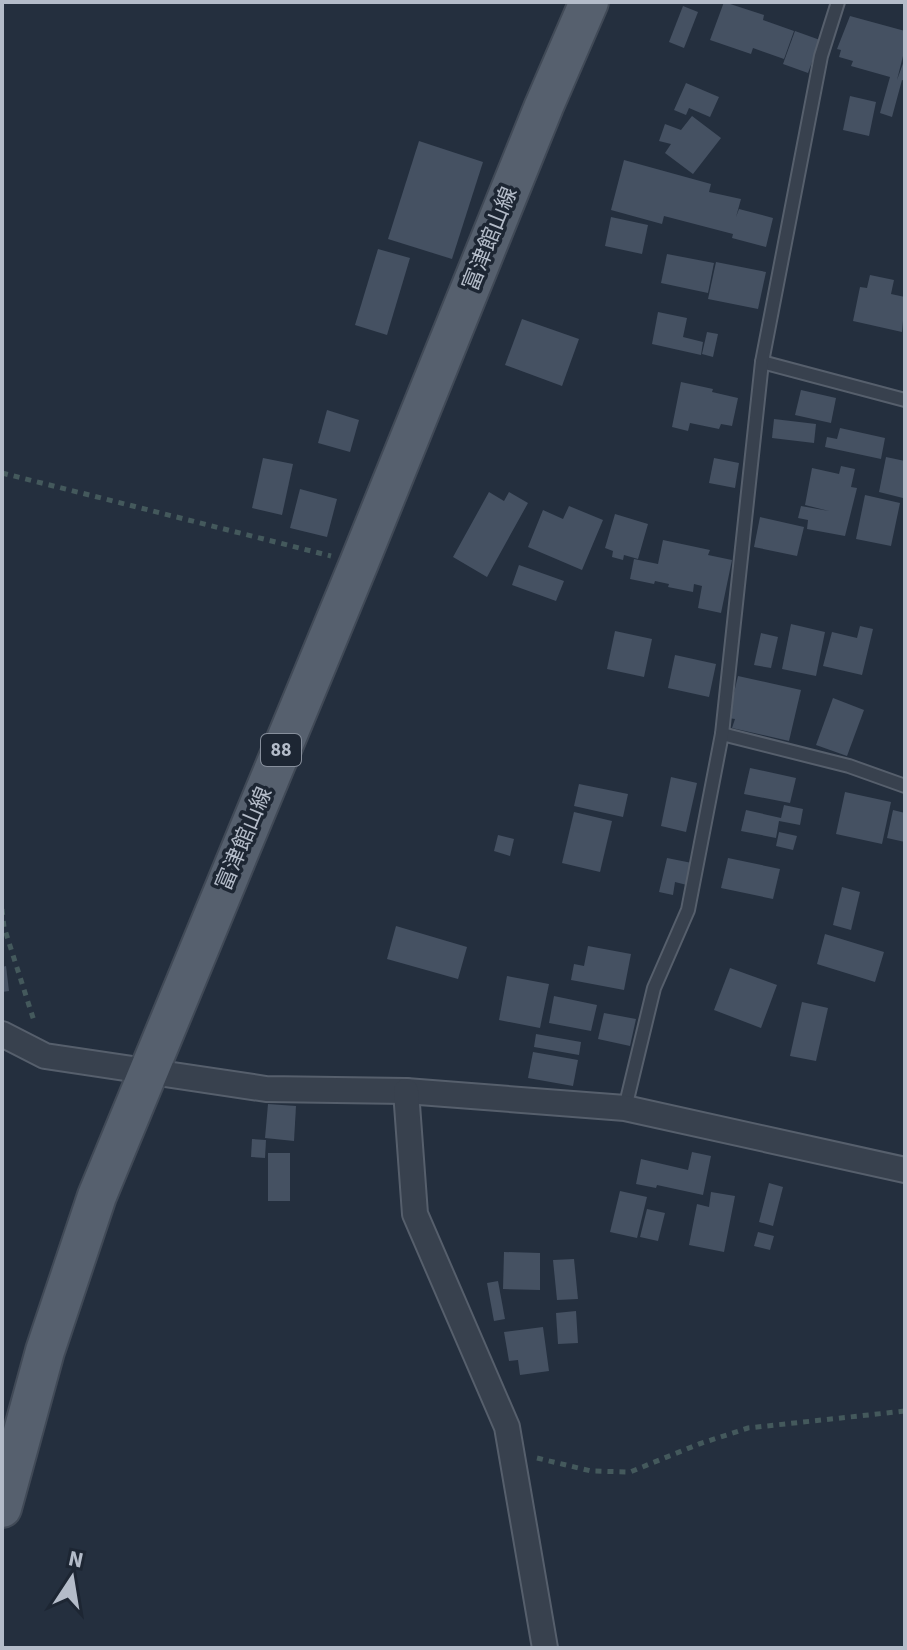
<svg xmlns="http://www.w3.org/2000/svg" width="907" height="1650" font-family="'Source Sans 3','Noto Sans JP',sans-serif">
<style>
.building{fill:#455162}
.lines{fill:none;stroke-linecap:round;stroke-linejoin:round}
.service-casing{stroke:#565f6c;stroke-width:16}
.minor-casing{stroke:#565f6c;stroke-width:28}
.primary-casing{stroke:#414a57;stroke-width:42}
.path{stroke:#44595c;stroke-width:5;stroke-dasharray:6 6;stroke-linecap:butt}
.service{stroke:#38414e;stroke-width:12}
.minor{stroke:#38414e;stroke-width:24}
.primary{stroke:#56606e;stroke-width:38}
.labels{text-anchor:middle;dominant-baseline:central;stroke-width:7;stroke-linejoin:round;paint-order:stroke}
.shield{fill:#1d2633;stroke:#878f9c;stroke-width:2}
.shield-label{font-size:20px;font-weight:bold;fill:#b4bcc9}
.street-label{font-size:22px;fill:#b4bcc9;stroke:#1d2633}
</style>
<rect width="100%" height="100%" fill="#242f3e"/>
<g class="building">
<path d="M724,2L764,15L763,20L794,31L784,59L753,48L751,54L710,40Z"/>
<path d="M683,6L698,12L684,48L669,42Z"/>
<path d="M850,16L905,31V48L897,80L905,58V81L902,80L892,117L880,113L890,77L851,66L853,61L839,57L841,50L837,49Z"/>
<path d="M795,31L820,40L808,73L783,64Z"/>
<path d="M686,83L719,97L710,117L689,108L686,115L674,110Z"/>
<path d="M850,96L876,102L869,136L843,130Z"/>
<path d="M692,116L721,138L693,174L665,153L671,144L659,141L665,124L681,130Z"/>
<path d="M419,141L483,162L452,259L388,239Z"/>
<path d="M624,160L711,184L709,192L741,199L736,217L739,209L773,218L766,247L732,238L733,234L664,216L662,224L611,210Z"/>
<path d="M611,217L648,225L642,254L605,246Z"/>
<path d="M378,249L410,258L387,335L355,325Z"/>
<path d="M667,254L714,263L708,293L661,283Z"/>
<path d="M716,262L766,272L758,309L708,299Z"/>
<path d="M870,275L894,280L891,294L905,297L902,332L853,321L860,287L867,288Z"/>
<path d="M658,312L687,318L683,337L703,342L701,355L652,344Z"/>
<path d="M522,319L579,339L562,386L505,365Z"/>
<path d="M707,332L718,334L713,357L702,354Z"/>
<path d="M681,382L713,389L712,392L738,398L732,426L721,424L719,429L690,423L688,431L672,427Z"/>
<path d="M801,390L836,398L831,423L795,415Z"/>
<path d="M327,410L359,420L350,452L318,443Z"/>
<path d="M774,419L816,424L814,443L772,438Z"/>
<path d="M840,428L885,438L881,459L825,447L827,437L837,439Z"/>
<path d="M886,457L905,461L903,498L879,492Z"/>
<path d="M263,458L293,464L282,515L252,508Z"/>
<path d="M714,458L739,463L735,488L709,483Z"/>
<path d="M841,466L855,469L851,487L857,488L845,536L807,529L808,520L798,518L801,506L829,511L805,505L812,468L839,474Z"/>
<path d="M300,489L337,499L327,537L290,528Z"/>
<path d="M489,492L504,501L509,492L528,503L487,577L453,557Z"/>
<path d="M865,495L900,503L891,546L856,539Z"/>
<path d="M569,506L603,520L582,570L528,547L543,510L563,519Z"/>
<path d="M615,514L648,524L638,559L624,555L623,560L612,557L613,551L605,548Z"/>
<path d="M760,517L804,527L797,556L754,547Z"/>
<path d="M663,540L710,550L708,555L732,560L721,613L698,608L702,586L694,584L693,592L668,587L669,584L655,581L654,584L630,579L634,559L658,564Z"/>
<path d="M519,565L564,581L556,601L512,585Z"/>
<path d="M791,624L825,632L816,676L782,669Z"/>
<path d="M860,626L873,629L862,675L823,666L832,632L857,638Z"/>
<path d="M615,631L652,639L644,677L607,669Z"/>
<path d="M761,633L778,637L771,668L754,665Z"/>
<path d="M675,655L716,664L709,697L668,688Z"/>
<path d="M738,676L801,690L789,741L732,728L735,719L728,718Z"/>
<path d="M833,698L864,710L847,756L816,745Z"/>
<path d="M750,768L796,778L790,803L744,794Z"/>
<path d="M671,777L697,783L686,832L661,826Z"/>
<path d="M579,784L628,794L623,817L574,806Z"/>
<path d="M845,792L891,802L882,844L836,834Z"/>
<path d="M784,805L803,809L800,825L779,821L776,838L741,831L746,810L781,818Z"/>
<path d="M893,810L905,813V842L887,838Z"/>
<path d="M574,812L612,821L600,872L562,863Z"/>
<path d="M779,832L797,836L793,850L776,846Z"/>
<path d="M498,835L514,839L510,856L494,851Z"/>
<path d="M667,858L692,863L687,885L675,882L673,895L659,892Z"/>
<path d="M728,858L780,869L773,899L721,888Z"/>
<path d="M842,887L860,892L851,930L833,925Z"/>
<path d="M396,926L467,947L458,979L387,959Z"/>
<path d="M825,934L884,952L875,982L817,964Z"/>
<path d="M588,946L631,954L624,990L571,980L574,964L584,966Z"/>
<path d="M6,966L9,991L2,992V967Z"/>
<path d="M730,968L777,985L761,1028L714,1010Z"/>
<path d="M507,976L549,984L540,1028L499,1020Z"/>
<path d="M554,996L597,1005L591,1031L549,1023Z"/>
<path d="M802,1002L828,1008L816,1061L790,1056Z"/>
<path d="M604,1013L636,1019L630,1046L598,1039Z"/>
<path d="M536,1034L581,1042L579,1055L534,1047Z"/>
<path d="M533,1052L578,1060L573,1086L528,1078Z"/>
<path d="M268,1104L296,1106L294,1141L265,1138Z"/>
<path d="M252,1139L266,1140L265,1158L251,1157Z"/>
<path d="M692,1152L711,1156L703,1195L657,1185L656,1188L636,1184L641,1159L688,1170Z"/>
<rect x="268" y="1153" width="22" height="48"/>
<path d="M769,1183L783,1187L773,1226L759,1222Z"/>
<path d="M620,1191L647,1197L637,1238L610,1232Z"/>
<path d="M711,1192L735,1196L724,1252L689,1245L697,1204L709,1207Z"/>
<path d="M647,1209L665,1213L658,1241L640,1237Z"/>
<path d="M758,1232L774,1236L770,1250L754,1246Z"/>
<path d="M504,1252L540,1253V1290L503,1289Z"/>
<path d="M574,1259L578,1299L557,1300L553,1260Z"/>
<path d="M498,1281L505,1319L494,1321L487,1283Z"/>
<path d="M576,1311L578,1343L558,1344L556,1313Z"/>
<path d="M543,1327L549,1371L520,1375L518,1360L509,1361L504,1332Z"/>
</g>
<g class="lines">
<defs>
<g id="service">
<path d="M762,362L905,400"/>
<path d="M722,734L849,766L905,786"/>
<path d="M625,1108L654,988L688,910L722,734L762,362L821,56L838,2"/>
</g>
<g id="minor">
<path d="M2,1034L45,1056L266,1089L406,1091L625,1108L905,1170"/>
<path d="M406,1091L415,1214L507,1427L545,1648"/>
</g>
<path id="primary" d="M2,1508L45,1351L97,1196L359,563L544,106L589,2"/>
</defs>
<use href="#service" class="service-casing"/>
<use href="#minor" class="minor-casing"/>
<use href="#primary" class="primary-casing"/>
<g class="path">
<path d="M2,473L331,556"/>
<path d="M2,909L4,927L35,1024"/>
<path d="M537,1458L591,1471L630,1472L699,1444L748,1428L905,1411"/>
</g>
<use href="#service" class="service"/>
<use href="#minor" class="minor"/>
<use href="#primary" class="primary"/>
</g>
<g class="labels">
<rect class="shield" x="261" y="734" width="40" height="32" rx="6"/>
<g class="shield-label">
<text x="281" y="750">88</text>
</g>
<g class="street-label">
<text transform="translate(490 239) rotate(-68)">富津館山線</text>
<text transform="translate(244 839) rotate(-67)">富津館山線</text>
</g>
</g>
<rect width="907" height="1650" fill="none" stroke="#b4bcc9" stroke-width="8"/>
<g transform="translate(72 1578) rotate(12)" stroke="#1d2633" stroke-width="6" paint-order="stroke">
<path d="M0-6L14 30L0 20L-14 30Z" fill="#b4bcc9"/>
<text y="-12" font-size="22" font-weight="bold" text-anchor="middle" fill="#b4bcc9">N</text>
</g>
</svg>
